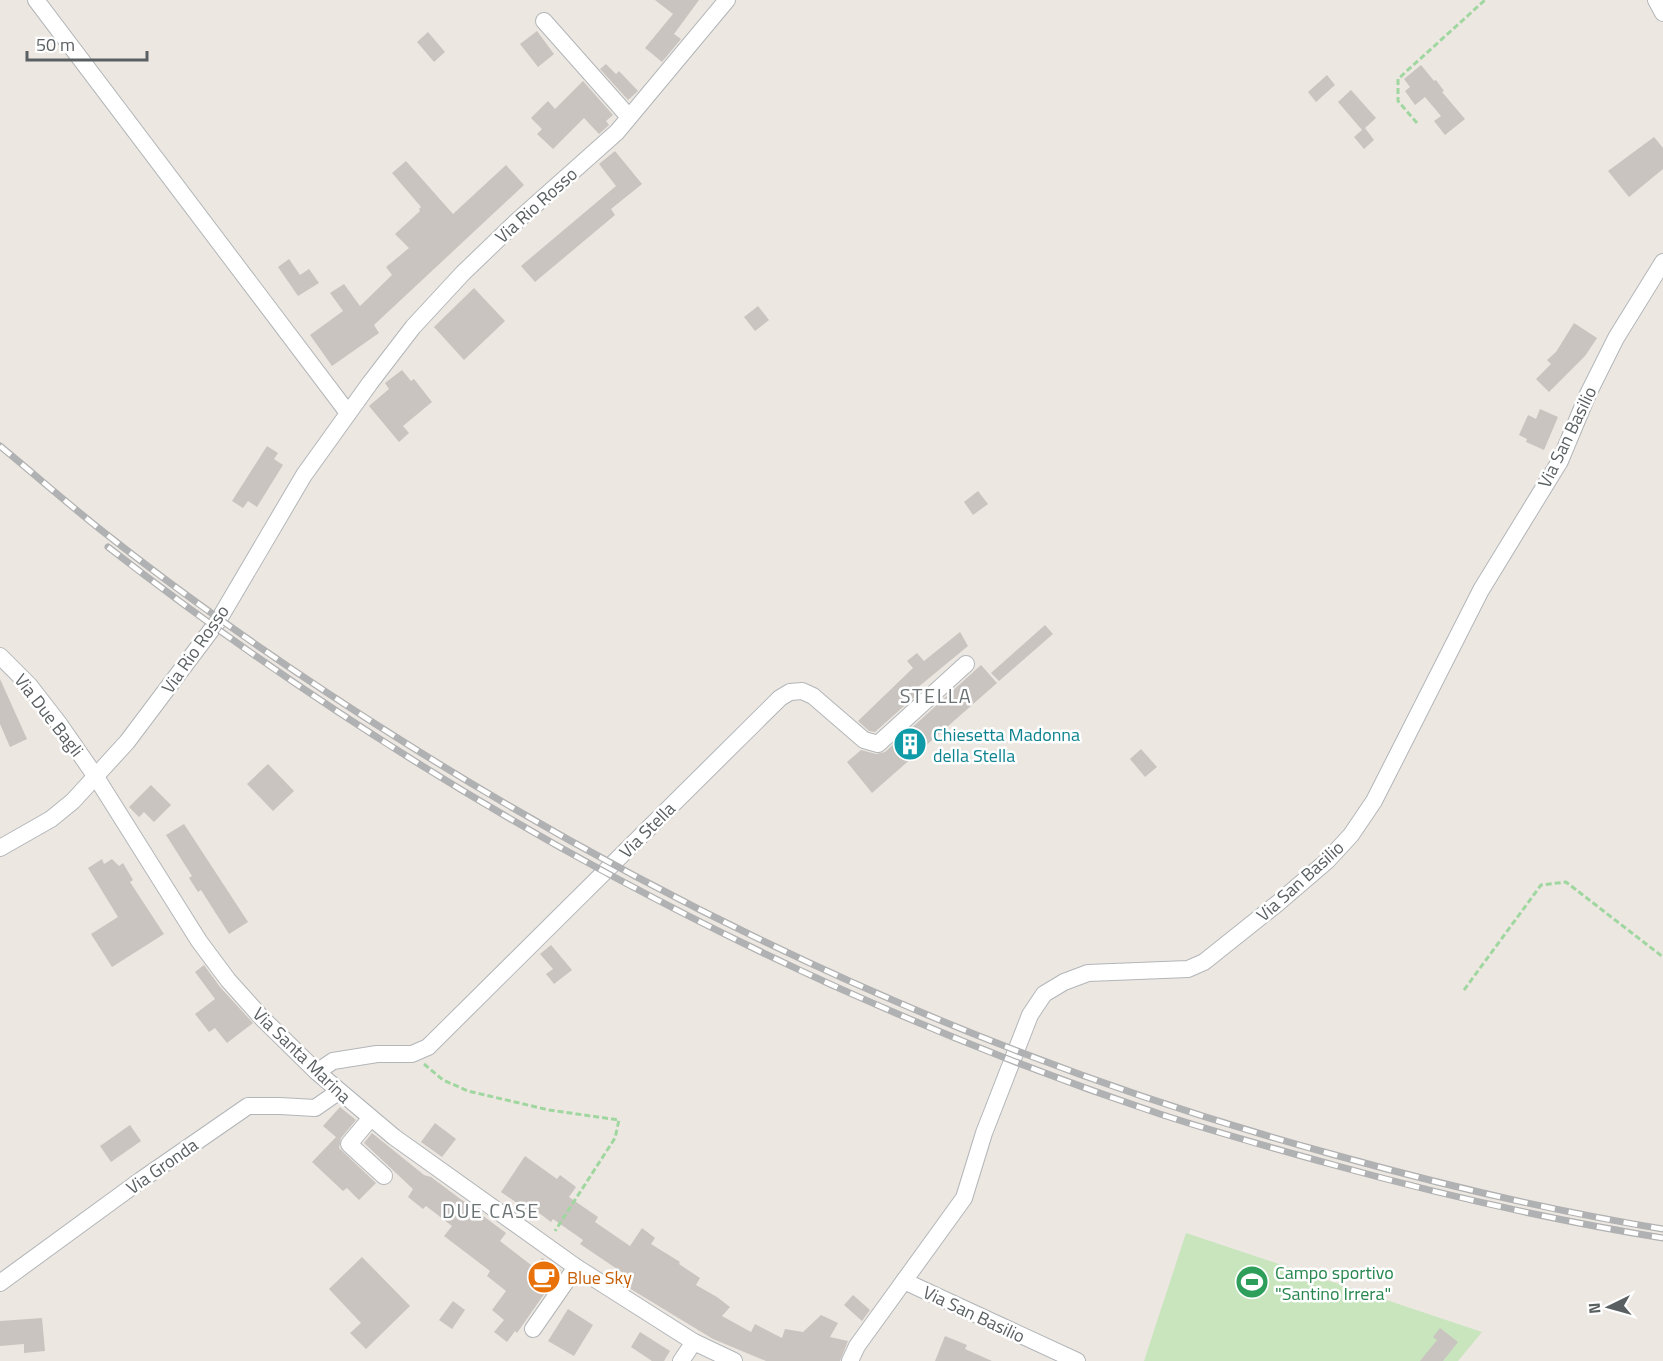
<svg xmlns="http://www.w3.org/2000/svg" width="1663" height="1361" font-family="'Titillium Web',sans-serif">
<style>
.green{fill:#c8e5bd}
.building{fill:#cac4c0}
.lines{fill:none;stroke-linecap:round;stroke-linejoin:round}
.minor-casing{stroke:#b2b6b9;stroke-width:18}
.path{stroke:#a0d7a0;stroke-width:3;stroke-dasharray:6 3;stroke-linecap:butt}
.minor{stroke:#fff;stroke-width:16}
.rail-casing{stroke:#b0b1b2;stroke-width:7}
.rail{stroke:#fff;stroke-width:4.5;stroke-dasharray:14;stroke-linecap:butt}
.labels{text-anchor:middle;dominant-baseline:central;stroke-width:5;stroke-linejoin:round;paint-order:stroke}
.street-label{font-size:18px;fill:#5a6062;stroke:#fff}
.culture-label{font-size:18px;fill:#0d838f;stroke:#fff;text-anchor:start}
.leisure-label{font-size:18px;fill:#27864d;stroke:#fff;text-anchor:start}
.food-label{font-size:18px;fill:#c56008;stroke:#fff;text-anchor:start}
.neighbourhood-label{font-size:20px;letter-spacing:1.5px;fill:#6a7274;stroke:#fff}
</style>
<rect width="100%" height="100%" fill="#ede7e1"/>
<path class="green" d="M1186,1233L1482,1332L1458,1361H1144Z"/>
<g class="building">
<path d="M655,0H699L674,34L681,39L662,62L645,48L673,14Z"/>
<path d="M537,31L554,54L538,67L520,44Z"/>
<path d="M428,32L445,52L434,62L417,42Z"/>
<path d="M606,64L616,74L619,71L638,91L628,100L600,69Z"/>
<path d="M1421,65L1434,81L1436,80L1444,91L1442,92L1465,119L1445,135L1434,121L1441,116L1425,97L1415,105L1405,91L1410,87L1404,79Z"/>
<path d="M1327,75L1335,85L1316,102L1308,92Z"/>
<path d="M583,81L613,115L606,121L609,125L599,134L584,118L553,149L537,134L542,129L531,118L548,101L555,109Z"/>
<path d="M1351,90L1376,118L1365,128L1374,140L1364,149L1354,137L1362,130L1338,102Z"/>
<path d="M1654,137L1663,148V169L1629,197L1608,171Z"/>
<path d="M615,151L642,184L611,209L615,215L535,282L521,266L616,186L599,164Z"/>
<path d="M406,161L453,214L506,165L524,185L374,325L379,333L332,366L310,335L343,311L330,293L344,284L360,306L392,275L386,267L409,248L395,234L420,211L419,209L421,207L392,173Z"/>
<path d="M289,259L300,275L309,269L319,283L298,296L278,267Z"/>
<path d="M474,288L505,321L464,360L434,327Z"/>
<path d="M758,306L769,320L755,331L744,317Z"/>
<path d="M1574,323L1597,338L1585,356L1549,392L1536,379L1551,364L1547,360L1556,352Z"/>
<path d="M402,370L411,381L414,379L432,402L403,426L409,433L399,442L369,406L389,389L385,383Z"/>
<path d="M1540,409L1558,417L1544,450L1526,442L1527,439L1519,435L1528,415L1536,419Z"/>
<path d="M267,446L278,453L274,459L283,465L257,507L248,501L243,508L232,501Z"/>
<path d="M978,491L988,504L973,515L964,502Z"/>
<path d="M1045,625L1053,634L999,681L991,673Z"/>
<path d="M960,632L968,646L917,688L921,691L875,732L869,731L858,721L913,668L907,661L917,653L924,661Z"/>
<path d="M981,665L997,683L872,793L847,762L861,750L876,754L885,752Z"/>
<path d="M0,679L27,739L10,747L0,724Z"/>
<path d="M1141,749L1157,767L1145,777L1130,759Z"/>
<path d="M268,764L294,791L273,811L247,784Z"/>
<path d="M151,785L171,805L154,822L144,812L139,817L129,807Z"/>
<path d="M184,824L248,922L229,934L201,890L198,892L189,878L192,876L166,835Z"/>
<path d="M102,859L104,864L112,859L119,866L123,863L133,880L130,882L164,934L112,967L91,934L118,917L88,868Z"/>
<path d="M551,945L572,970L554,984L546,974L553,969L540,954Z"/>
<path d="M204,965L220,987L253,1023L227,1043L215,1028L209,1032L195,1014L215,999L195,972Z"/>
<path d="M340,1107L356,1120L341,1138L339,1148L376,1183L359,1200L347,1188L343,1191L312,1162L336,1137L323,1126Z"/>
<path d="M435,1123L456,1139L442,1157L421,1142Z"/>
<path d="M130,1125L141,1141L111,1162L100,1146Z"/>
<path d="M372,1133L424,1175L431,1177L506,1233L500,1241L535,1268L542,1258L561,1270L517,1333L515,1331L507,1342L494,1332L504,1320L492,1310L506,1291L487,1276L490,1271L444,1236L452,1226L426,1206L423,1209L408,1197L413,1189L364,1143Z"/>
<path d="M525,1156L557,1179L560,1175L576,1187L569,1197L598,1217L595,1222L630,1246L642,1228L655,1238L651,1244L680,1262L679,1264L700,1278L696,1285L717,1297L730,1307L722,1316L751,1332L755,1324L782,1338L785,1329L803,1332L821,1315L838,1323L830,1337L848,1341L840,1361H766L713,1339L624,1285L629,1277L580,1244L583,1240L553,1219L551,1222L535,1210L533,1214L501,1192Z"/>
<path d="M362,1257L410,1306L366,1349L350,1333L361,1323L329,1289Z"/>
<path d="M853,1295L870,1310L862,1321L844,1305Z"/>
<path d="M453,1301L465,1310L452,1329L439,1320Z"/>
<path d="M568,1309L593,1325L574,1356L548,1341Z"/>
<path d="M42,1318L45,1351L24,1353V1344L0,1346V1321Z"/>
<path d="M1440,1328L1458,1342L1443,1361H1420L1437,1340L1433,1337Z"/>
<path d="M640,1332L670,1351L664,1361H652L631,1347Z"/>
<path d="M945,1336L967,1345L965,1349L992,1361H935Z"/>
</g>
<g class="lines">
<defs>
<g id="minor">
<path d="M36,0L348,413"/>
<path d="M1656,0L1663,13"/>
<path d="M544,21L629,117"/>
<path d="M0,656L29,685L60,725L96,777L199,941L228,980L262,1018L317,1072L394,1137L576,1267L694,1342L734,1361"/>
<path d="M0,848L51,819L73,801L127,742L218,621L304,475L370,383L413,327L463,273L516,222L617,132L727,0"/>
<path d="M317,1072L333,1061L377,1054H412L428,1047L780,698L790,692L802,691L813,696L864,740L878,744L966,664"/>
<path d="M370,1119L349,1144L384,1176"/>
<path d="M904,1281L1077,1361"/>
<path d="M0,1283L141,1180L248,1106H280L315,1108L338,1092"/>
<path d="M533,1329L576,1267"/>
<path d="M681,1361L694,1342"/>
<path d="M850,1361L857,1346L964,1198L984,1133L1030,1015L1044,994L1064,982L1088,973L1188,969L1204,962L1278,903L1327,861L1351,835L1374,801L1481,590L1560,461L1588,394L1616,338L1663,262"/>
</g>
</defs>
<use href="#minor" class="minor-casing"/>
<g class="path">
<path d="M1417,123L1398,101V79L1485,0"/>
<path d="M1464,990L1541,885L1566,882L1663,957"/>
<path d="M424,1064L443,1080L468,1091L549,1110L619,1120L615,1138L555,1231"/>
</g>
<use href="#minor" class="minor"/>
<defs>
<g id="rail">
<path d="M0,446C34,474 67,503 101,530C198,607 302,678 407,744C696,925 1006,1066 1335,1155C1443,1185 1552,1211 1663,1229"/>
<path d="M108,547C423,792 781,987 1160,1114C1218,1133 1276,1149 1334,1165C1442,1195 1552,1220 1663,1238"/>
</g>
</defs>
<use href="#rail" class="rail-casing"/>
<use href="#rail" class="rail"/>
</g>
<defs>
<symbol id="building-disc" viewBox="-11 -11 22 22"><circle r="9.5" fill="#0f9aa8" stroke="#fff"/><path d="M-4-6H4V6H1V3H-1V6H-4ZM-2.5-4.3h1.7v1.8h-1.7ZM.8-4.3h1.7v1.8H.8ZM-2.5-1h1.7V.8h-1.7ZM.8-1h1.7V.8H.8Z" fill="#fff"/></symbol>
<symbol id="cafe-disc" viewBox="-11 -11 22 22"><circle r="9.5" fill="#e8710a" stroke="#fff"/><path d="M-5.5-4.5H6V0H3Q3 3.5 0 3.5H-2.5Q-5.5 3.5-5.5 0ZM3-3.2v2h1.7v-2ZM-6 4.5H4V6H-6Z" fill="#fff"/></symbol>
<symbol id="stadium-disc" viewBox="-11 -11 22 22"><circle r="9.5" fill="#2e9e5b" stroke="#fff"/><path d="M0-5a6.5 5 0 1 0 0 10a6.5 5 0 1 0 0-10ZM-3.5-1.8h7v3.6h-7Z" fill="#fff"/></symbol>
</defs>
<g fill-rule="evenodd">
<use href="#building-disc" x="891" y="725" width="38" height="38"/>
<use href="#cafe-disc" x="525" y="1258" width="38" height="38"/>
<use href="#stadium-disc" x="1233" y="1263" width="38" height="38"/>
</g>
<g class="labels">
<g class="street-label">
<text transform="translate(536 205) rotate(-42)">Via Rio Rosso</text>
<text transform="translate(1567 437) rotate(-64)">Via San Basilio</text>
<text transform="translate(195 649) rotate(-55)">Via Rio Rosso</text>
<text transform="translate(49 715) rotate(52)">Via Due Bagli</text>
<text transform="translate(647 830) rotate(-45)">Via Stella</text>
<text transform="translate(1300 881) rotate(-42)">Via San Basilio</text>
<text transform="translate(302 1055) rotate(44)">Via Santa Marina</text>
<text transform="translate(162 1166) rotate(-35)">Via Gronda</text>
<text transform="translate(974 1314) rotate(25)">Via San Basilio</text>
</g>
<g class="culture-label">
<text x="933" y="734">Chiesetta Madonna<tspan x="933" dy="21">della Stella</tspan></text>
</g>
<g class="leisure-label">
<text x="1275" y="1272">Campo sportivo<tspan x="1275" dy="21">"Santino Irrera"</tspan></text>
</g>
<g class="food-label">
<text x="567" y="1277">Blue Sky</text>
</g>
<g class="neighbourhood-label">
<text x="936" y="695">STELLA</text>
<text x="491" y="1210">DUE CASE</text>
</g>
</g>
<g transform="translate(1609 1307) rotate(265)" stroke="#ffffff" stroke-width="4.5" paint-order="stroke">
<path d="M0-4.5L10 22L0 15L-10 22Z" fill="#5a6062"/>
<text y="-9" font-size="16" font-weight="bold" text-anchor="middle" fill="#5a6062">N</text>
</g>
<path d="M27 51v9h120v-9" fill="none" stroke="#5a6062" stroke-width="3"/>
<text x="36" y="51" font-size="18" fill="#5a6062" stroke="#ffffff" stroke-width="4.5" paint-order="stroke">50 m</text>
</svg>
